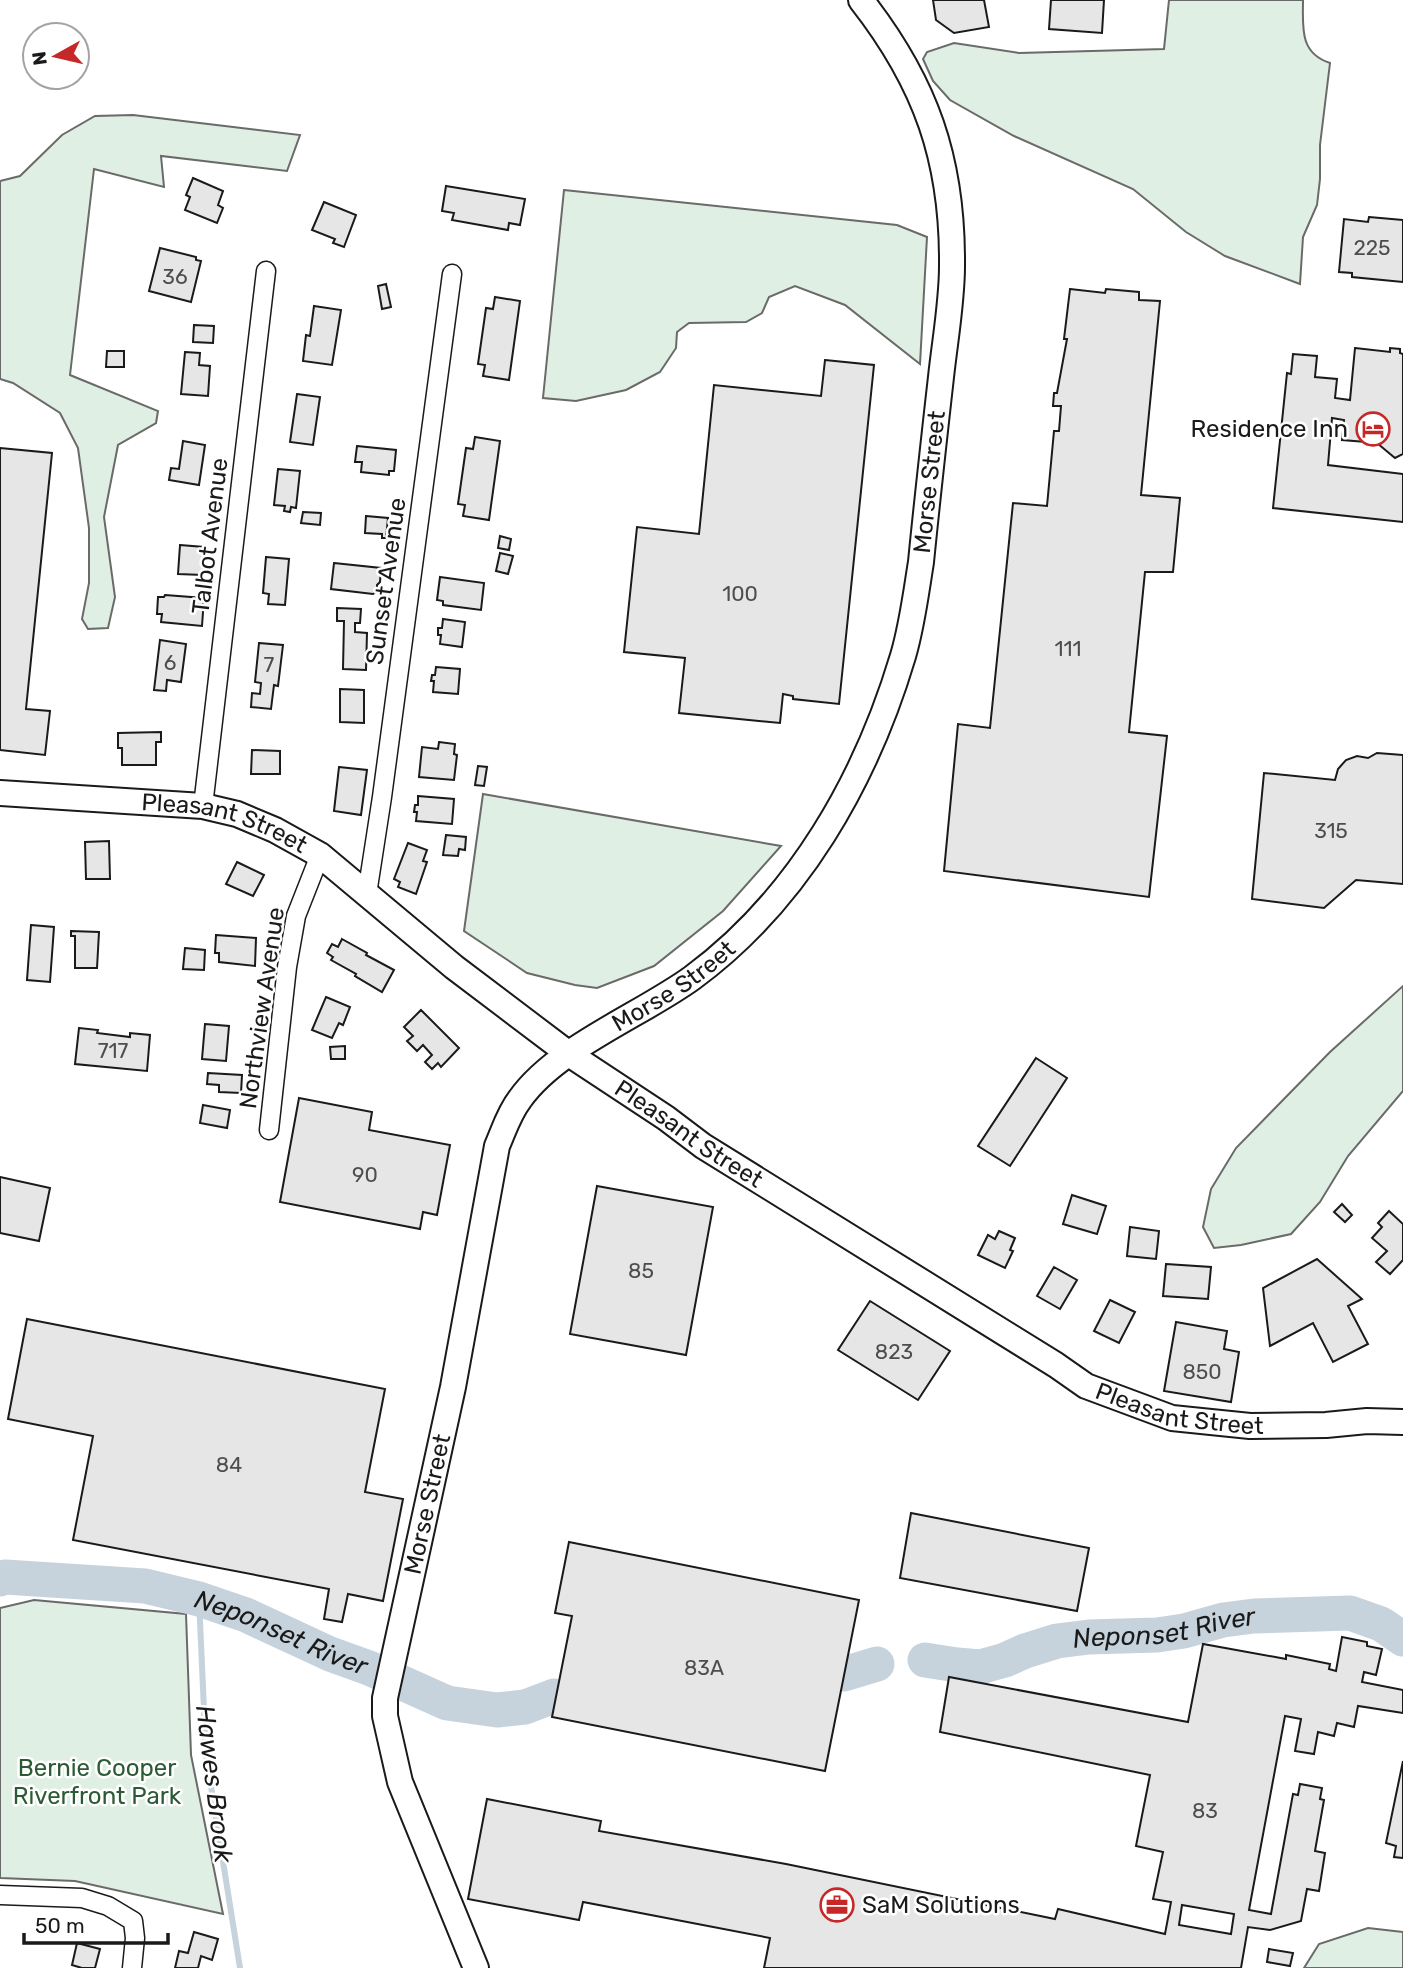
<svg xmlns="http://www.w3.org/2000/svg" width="1403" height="1968" font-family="Rubik,sans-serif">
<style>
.green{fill:#e0efe3;stroke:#6a6a6a;stroke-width:2}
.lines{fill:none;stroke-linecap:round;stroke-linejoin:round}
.stream{stroke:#c6d2dc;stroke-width:6}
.river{stroke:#c6d2dc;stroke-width:35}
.building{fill:#e6e6e6;stroke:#1a1a1a;stroke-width:2;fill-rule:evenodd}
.street-casing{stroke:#1a1a1a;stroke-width:21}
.secondary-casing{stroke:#1a1a1a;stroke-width:28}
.street{stroke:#fff;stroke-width:18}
.secondary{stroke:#fff;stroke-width:24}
.labels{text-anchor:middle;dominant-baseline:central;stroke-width:5;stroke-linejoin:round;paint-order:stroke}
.number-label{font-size:21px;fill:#4d4d4d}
.poi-label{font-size:24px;fill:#1a1a1a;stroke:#fff;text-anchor:end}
.street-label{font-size:24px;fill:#1a1a1a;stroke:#fff}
.park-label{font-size:24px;fill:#2b5a34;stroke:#fff}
.water-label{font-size:26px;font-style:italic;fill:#1a1a1a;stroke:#fff}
</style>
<rect width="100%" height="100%" fill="#fff"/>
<g class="green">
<path d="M1169,0H1303C1303,27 1299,53 1330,63L1320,145V179L1317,205L1303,237L1300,284L1225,256L1186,232L1133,189L1014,136L950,100L933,81L923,59L927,52L954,43L1019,53L1164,49Z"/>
<path d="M133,115L300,135L287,171L161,156L164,187L94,169L70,375L158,411L156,423L118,445L104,517L115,597L108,628L88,629L82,619L89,583V528L78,448L60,413L13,383L0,379V181L20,176L62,135L95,116Z"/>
<path d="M564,190L897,225L927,237L920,364L845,305L795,286L769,297L762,313L746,322L689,323L677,332L676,348L660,372L626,390L576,401L543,398Z"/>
<path d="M483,794L781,846L723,911L654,966L597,988L575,985L527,973L464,931Z"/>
<path d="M1403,986V1091L1348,1156L1320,1202L1291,1234L1241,1245L1214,1248L1203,1227L1211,1189L1236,1148L1330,1052Z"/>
<path d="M34,1600L186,1614L191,1755L223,1914L75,1881L0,1878V1608Z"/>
<path d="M1368,1928L1403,1932V1968H1304L1319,1944Z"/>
</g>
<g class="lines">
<path class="stream" d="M199,1599L206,1755L240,1968"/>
<g class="river">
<path id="s1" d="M0,1579L5,1577L145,1586L199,1599L246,1615L330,1654L369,1668L447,1703L497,1710L525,1707L554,1696"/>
<path id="s2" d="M925,1660L957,1665L980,1667L1005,1660L1025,1651L1057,1641L1089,1637L1157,1635L1184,1631L1223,1620L1254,1616L1350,1613L1381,1624L1403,1639"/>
<path d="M844,1674L877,1664"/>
</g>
</g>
<g class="building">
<path d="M933,0H984L989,27L954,33L936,20Z"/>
<path d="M1051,0H1104L1102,33L1049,29Z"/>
<path d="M193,178L223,191L218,205L223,208L217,223L185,210L190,197L186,195Z"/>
<path d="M446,186L525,199L520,225L509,223L508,230L452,220L454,213L442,211Z"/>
<path d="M324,202L356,215L344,247L333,243L335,239L312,230Z"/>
<path d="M1369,217L1403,220V282L1352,277V273L1339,272L1344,219L1368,222Z"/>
<path d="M160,248L196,257V260L201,261L191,302L149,291Z"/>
<path d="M386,284L391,307L382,309L378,286Z"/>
<path d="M1070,289L1105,293L1106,289L1139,292V300L1160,301L1141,495L1180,498L1173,572H1145L1129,732L1167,736L1149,897L944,871L958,724L990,728L1013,503L1047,506L1054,431H1059L1061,406H1053L1054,393H1057L1067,339H1064Z"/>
<path d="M495,297L520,301L509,380L483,376L485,365L478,364L486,308L493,309Z"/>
<path d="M314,306L341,310L332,365L303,361L306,335L310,336Z"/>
<path d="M194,325L214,326L213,343L193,342Z"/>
<path d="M1355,348L1390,352V348L1400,349V353L1403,354V454L1395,458L1377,443L1367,438L1366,442L1342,440L1344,420L1332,418L1328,465L1403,474V522L1273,508L1287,373L1291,374L1293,354L1317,356L1315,377L1337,379L1335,398L1350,400Z"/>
<path d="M107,351H124V367H106Z"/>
<path d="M185,352L200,353L199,365L210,366L208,396L181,394Z"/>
<path d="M825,360L874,365L839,704L793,699V696L783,694L780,723L679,713L685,658L624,652L637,527L699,534L714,385L821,396Z"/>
<path d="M297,394L320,397L313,445L290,442Z"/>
<path d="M475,437L500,441L489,520L463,516L465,505L458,504L466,448L473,449Z"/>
<path d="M183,441L205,445L199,485L169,480L171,468L179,469Z"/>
<path d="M357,446L396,450L394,471H389V475L361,472L362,462H355Z"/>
<path d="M0,448L52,453L26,709L50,711L45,755L0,750Z"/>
<path d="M278,469L300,471L296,508L291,507L290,512L284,511L285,506L274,505Z"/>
<path d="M303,512L321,513L320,525L301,523Z"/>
<path d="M366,516L388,518L386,538H382V534L365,533Z"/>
<path d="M500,536L511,539L509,550L498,548Z"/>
<path d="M180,545L204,547L203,575L178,574Z"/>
<path d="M500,553L513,556L508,574L496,571Z"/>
<path d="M266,557L289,559L285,605L268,604L269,594L263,593Z"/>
<path d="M334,563L381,568L380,582L377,585V591L373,594L331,589Z"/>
<path d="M440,577L484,583L481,610L443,605V601L437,600Z"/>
<path d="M165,595L204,598L202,626L161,622L162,614H157L158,597H164Z"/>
<path d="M337,608L361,609L360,623H355V632L367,633L366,670L343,669L344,621H337Z"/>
<path d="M443,619L465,622L462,647L440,644L441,635H438V628H442Z"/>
<path d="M160,640L186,644L181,682L167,680L166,691L154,690Z"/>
<path d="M259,643L283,645L278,686L274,685L271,709L251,707L252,693L260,694L261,683L255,682Z"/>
<path d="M436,667L460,669L458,694L433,692L434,681H431L432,675H435Z"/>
<path d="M340,689L364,690V723L340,722Z"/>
<path d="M161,732V742H156V765H122V748H118V733Z"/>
<path d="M439,742L455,744L454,754L457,755L454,780L419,777L422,747L438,749Z"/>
<path d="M252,750L280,751V774H251Z"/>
<path d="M1377,753L1403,755V884L1356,880L1324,908L1252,899L1264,773L1335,780L1338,769L1346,760L1357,756L1368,758Z"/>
<path d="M478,766L487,767L484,786L475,785Z"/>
<path d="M339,767L367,770L361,815L334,811Z"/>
<path d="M418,796L454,799L452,824L416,821L417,812H414L415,805H418Z"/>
<path d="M446,835L466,837L465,850L459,849L458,856L443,855Z"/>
<path d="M109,841L110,879H86L85,842Z"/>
<path d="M408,843L427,850L423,861L427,862L416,894L398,887L400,882L394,879Z"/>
<path d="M237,862L264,875L253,896L226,884Z"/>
<path d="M31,925L54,927L50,982L27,980Z"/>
<path d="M71,931L99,932L97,968H75V936H71Z"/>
<path d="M216,935L256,938L255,966L219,962V953H215Z"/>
<path d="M342,939L367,953L366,955L394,970L382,992L355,976L356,974L331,960L333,957L327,953L332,944L338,947Z"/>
<path d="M185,948L205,950L204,970L183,969Z"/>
<path d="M326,997L350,1007L343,1025L339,1023L332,1038L312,1030Z"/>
<path d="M421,1010L459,1048L441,1067L438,1063L432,1069L425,1062L432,1055L423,1045L417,1051L407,1041L413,1036L404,1027Z"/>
<path d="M205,1024L229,1026L226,1061L202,1059Z"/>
<path d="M79,1028L98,1030L97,1033L130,1037V1033L150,1035L147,1071L75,1064Z"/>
<path d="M345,1046V1059H331L330,1047Z"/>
<path d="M1036,1058L1067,1078L1010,1166L978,1146Z"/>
<path d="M208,1073L242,1075L241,1093L219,1092V1085L207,1084Z"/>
<path d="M299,1098L372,1112L369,1130L450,1145L437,1215L423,1212L420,1229L280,1202Z"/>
<path d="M203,1105L230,1110L227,1128L200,1123Z"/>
<path d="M0,1177L50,1188L39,1241L0,1233Z"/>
<path d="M597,1186L713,1207L686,1355L570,1334Z"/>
<path d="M1072,1195L1106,1206L1097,1234L1063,1224Z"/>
<path d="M1342,1204L1352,1215L1345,1222L1334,1212Z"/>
<path d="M1389,1211L1403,1224V1260L1390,1274L1376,1262L1387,1251L1372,1238L1382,1227L1378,1223Z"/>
<path d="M1130,1227L1159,1231L1156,1259L1127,1256Z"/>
<path d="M999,1231L1015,1238L1010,1250L1013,1251L1005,1268L978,1255L988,1235L995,1239Z"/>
<path d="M1317,1259L1362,1299L1348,1306L1368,1344L1333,1362L1313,1323L1270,1346L1263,1288Z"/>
<path d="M1166,1264L1211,1267L1208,1299L1163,1296Z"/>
<path d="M1054,1267L1077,1280L1060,1309L1037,1296Z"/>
<path d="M1110,1300L1135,1312L1119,1343L1094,1331Z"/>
<path d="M870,1301L950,1351L918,1400L838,1350Z"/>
<path d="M27,1319L385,1389L365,1492L403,1499L383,1601L348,1594L342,1622L324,1619L329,1589L73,1540L93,1436L8,1419Z"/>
<path d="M1176,1322L1227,1331L1224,1349L1239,1352L1231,1402L1164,1391Z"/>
<path d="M911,1513L1089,1548L1077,1611L900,1578Z"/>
<path d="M569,1542L859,1600L825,1771L552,1717L572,1616L555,1613Z"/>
<path d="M1342,1637L1367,1642V1646L1382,1649L1376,1675L1364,1672L1362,1682L1403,1690V1713L1358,1706L1354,1727L1337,1723L1334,1736L1318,1732L1314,1754L1295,1751L1301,1719L1285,1716L1249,1910L1271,1914L1293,1794L1298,1795L1300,1784L1322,1788L1320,1799L1324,1800L1315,1851L1325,1853L1319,1891L1307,1889L1301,1921L1270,1930L1248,1927L1241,1968H764L770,1938L583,1902L579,1920L468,1899L487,1799L601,1821L599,1831L786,1864L1055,1919L1058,1909L1165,1934L1171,1902L1153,1899L1163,1852L1136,1846L1150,1775L940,1732L949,1677L1188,1722L1203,1644L1286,1659V1655L1330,1664L1329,1669L1336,1671ZM1182,1905L1234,1914L1231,1934L1179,1925Z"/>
<path d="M1403,1761V1858L1394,1857L1396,1846L1386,1843Z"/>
<path d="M194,1932L218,1939L212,1960L201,1956L198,1968H175L179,1951L188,1953Z"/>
<path d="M77,1943L100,1949L95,1968H82L72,1965Z"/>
<path d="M1269,1949L1293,1953L1290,1966L1267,1962Z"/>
</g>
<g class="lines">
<defs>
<g id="street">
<path d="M203,806L266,271"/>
<path d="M367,894L382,797L452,274"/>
<path d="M269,1130L287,967L296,916L320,855"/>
<path d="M0,1895L82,1898L108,1906L133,1921L135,1938L132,1968"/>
</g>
<g id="secondary">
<path id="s3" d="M0,793L203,806L237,814L275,830L320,855L454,967L569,1054L666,1118L703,1146L1056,1365L1086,1386L1172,1418L1250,1426L1326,1425L1367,1421L1403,1422"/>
<path id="s4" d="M476,1968L400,1782L385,1716V1698L453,1387L497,1146C504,1130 509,1113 520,1099C556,1048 641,1015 692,978C798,900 866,780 903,656C912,626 916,593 921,562C927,501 934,439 941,377C945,340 952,302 952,266C953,160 926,83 861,0"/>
</g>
</defs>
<use href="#street" class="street-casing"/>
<use href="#secondary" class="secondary-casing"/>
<use href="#street" class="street"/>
<use href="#secondary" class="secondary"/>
</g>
<defs>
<symbol id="hotel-ring" viewBox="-11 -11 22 22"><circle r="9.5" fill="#fff" stroke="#c62828" stroke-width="1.5"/><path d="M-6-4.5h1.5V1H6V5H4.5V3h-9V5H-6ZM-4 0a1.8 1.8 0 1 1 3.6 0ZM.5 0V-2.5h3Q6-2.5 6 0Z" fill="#c62828"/></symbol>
<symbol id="office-ring" viewBox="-11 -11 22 22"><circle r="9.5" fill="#fff" stroke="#c62828" stroke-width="1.5"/><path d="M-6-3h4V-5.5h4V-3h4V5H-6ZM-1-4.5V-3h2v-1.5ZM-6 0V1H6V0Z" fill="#c62828"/></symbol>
</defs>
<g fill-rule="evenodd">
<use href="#hotel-ring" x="1354" y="410" width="38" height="38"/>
<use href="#office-ring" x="818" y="1886" width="38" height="38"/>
</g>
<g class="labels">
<g class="number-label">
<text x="1372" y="247">225</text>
<text x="175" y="276">36</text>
<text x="740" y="593">100</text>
<text x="1068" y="648">111</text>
<text x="170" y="662">6</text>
<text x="269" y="664">7</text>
<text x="1331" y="830">315</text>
<text x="113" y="1050">717</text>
<text x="365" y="1174">90</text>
<text x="641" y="1270">85</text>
<text x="894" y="1351">823</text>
<text x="1202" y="1371">850</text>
<text x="229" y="1464">84</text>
<text x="704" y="1667">83A</text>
<text x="1205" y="1810">83</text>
</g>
<g class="poi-label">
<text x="1348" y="429">Residence Inn</text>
<text x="862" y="1905" text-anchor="start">SaM Solutions</text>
</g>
<g class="street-label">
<text stroke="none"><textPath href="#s4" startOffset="1682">Morse Street</textPath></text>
<text transform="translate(210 536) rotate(-83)">Talbot Avenue</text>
<text transform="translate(386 581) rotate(-82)">Sunset Avenue</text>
<text stroke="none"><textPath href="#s3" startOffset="228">Pleasant Street</textPath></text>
<text stroke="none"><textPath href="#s4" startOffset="1094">Morse Street</textPath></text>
<text transform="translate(262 1008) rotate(-82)">Northview Avenue</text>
<text stroke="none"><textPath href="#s3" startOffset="794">Pleasant Street</textPath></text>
<text stroke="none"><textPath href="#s3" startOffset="1362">Pleasant Street</textPath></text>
<text stroke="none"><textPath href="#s4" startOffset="485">Morse Street</textPath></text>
</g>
<g class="park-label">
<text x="97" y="1768">Bernie Cooper<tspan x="97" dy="28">Riverfront Park</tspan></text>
</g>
<g class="water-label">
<text stroke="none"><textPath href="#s2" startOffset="245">Neponset River</textPath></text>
<text stroke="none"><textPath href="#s1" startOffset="290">Neponset River</textPath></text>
<text transform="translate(214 1784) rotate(83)">Hawes Brook</text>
</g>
</g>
<g transform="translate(56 56) rotate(262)"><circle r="33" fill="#ffffff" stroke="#a3a3a3" stroke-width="2"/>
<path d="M0-5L12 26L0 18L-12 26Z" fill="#c62828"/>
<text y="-10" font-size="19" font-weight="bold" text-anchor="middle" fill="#1a1a1a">N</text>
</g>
<path d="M24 1933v10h144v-10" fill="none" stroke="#1a1a1a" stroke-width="3.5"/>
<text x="35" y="1933" font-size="21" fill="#1a1a1a" stroke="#ffffff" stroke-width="5" paint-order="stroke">50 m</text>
</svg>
